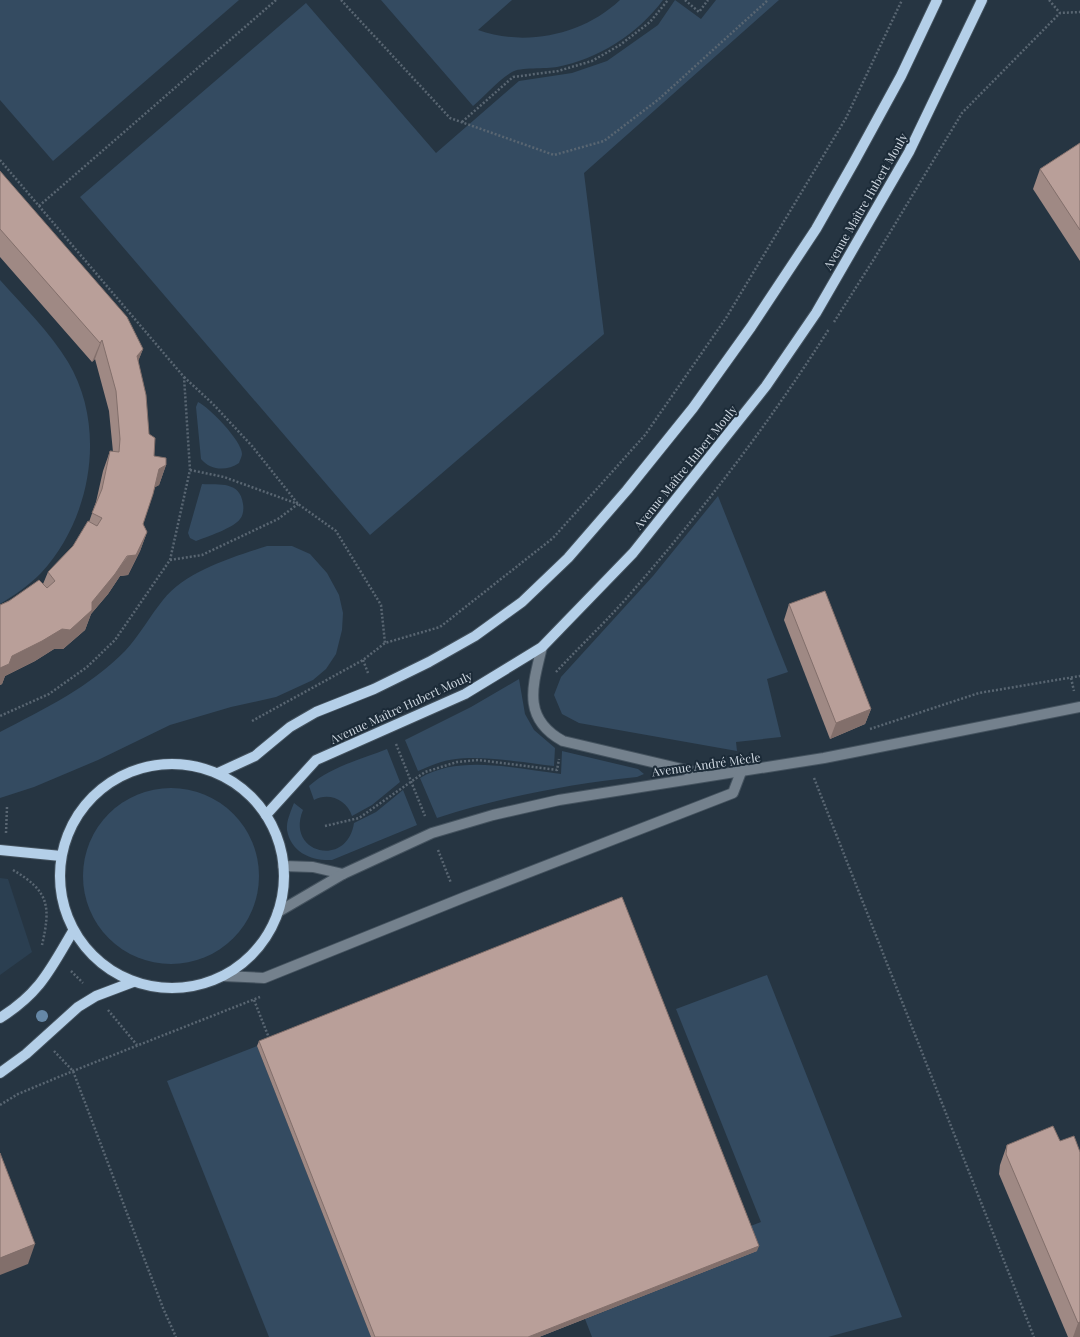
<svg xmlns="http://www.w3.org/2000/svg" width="1080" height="1337" font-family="'Playfair Display',serif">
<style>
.built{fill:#2b3f51}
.green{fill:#344b61}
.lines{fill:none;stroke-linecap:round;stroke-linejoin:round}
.minor-casing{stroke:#44525e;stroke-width:12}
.major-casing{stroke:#44525e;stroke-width:12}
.path{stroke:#596672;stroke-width:2.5;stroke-dasharray:2 2;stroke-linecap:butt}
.minor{stroke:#74818d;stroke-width:10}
.major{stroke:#b4cfe8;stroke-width:10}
.tree{fill:#6688a7}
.wall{fill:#9f8984}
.shaded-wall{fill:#826f6b}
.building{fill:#b99f99;stroke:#826f6b}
.labels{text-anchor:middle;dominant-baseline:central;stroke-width:4;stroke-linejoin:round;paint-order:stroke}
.street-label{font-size:12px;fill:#ced7e0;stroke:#1c2b38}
</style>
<rect width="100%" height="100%" fill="#263542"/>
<path class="built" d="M0,878L8,879L32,952L0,975Z"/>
<g class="green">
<path d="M0,0H239L53,161L0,100Z"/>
<path d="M381,0H512L478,30C525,47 583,35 620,0H663C638,34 598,59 557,67C547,69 519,67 512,72C499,79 485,96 473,106Z"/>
<path d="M675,0L701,19L716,0H779L584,173L604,334L370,535L80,197L306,3L436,153L519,81L572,73L607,61L658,25Z"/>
<path d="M0,280C23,306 50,332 68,362C107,427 92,518 41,573C29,585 15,595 0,604Z"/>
<path d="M198,402C209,407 242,441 242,454C242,456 240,460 239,463C227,471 211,471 201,459L196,407Z"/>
<path d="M202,484C220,485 240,481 243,504C244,509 243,516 240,519C234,528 206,537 196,541L190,538L188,533Z"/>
<path d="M718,496L788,672L767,679L781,737L736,742L737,751L579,723L562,714L554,695L561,677L653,576Z"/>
<path d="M267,546H292L310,554L327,573L339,595L343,613L342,630L336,654L326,669L313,680L276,697L231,707L170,725L98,760L34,787L0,798V732C44,709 90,687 125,651C139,636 150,616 163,600C186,571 233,557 267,546Z"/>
<path d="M519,679L525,714L534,730L555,748L554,766C526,763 482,755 456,759C443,760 430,766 418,771L405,740L471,707Z"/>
<path d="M387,749L400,782L372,805L352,816C347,800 329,792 314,800L309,786C330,767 362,759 387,749Z"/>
<path d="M562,751L638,769L644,774L637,777C569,784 502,797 437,818L420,778C460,754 517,769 561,774Z"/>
<circle cx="171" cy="876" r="88"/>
<path d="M403,790L417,825L332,860C312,861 291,853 287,830C286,821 291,811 294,803L303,810C285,853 347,869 354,823L376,812Z"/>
<path d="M767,975L902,1317L828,1337H592L585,1319L757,1251L748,1227L761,1222L676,1009Z"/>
<path d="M257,1046L371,1337H269L167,1081Z"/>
</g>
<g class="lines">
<defs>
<g id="minor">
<path d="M542,647C533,685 521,718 563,741L703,774"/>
<path d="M283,866L313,867L343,874"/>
<path d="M278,912L343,874L432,833L493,815L559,800L824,758L1080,707"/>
<path d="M223,976L264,978L465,897L733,793L741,772"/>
</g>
<g id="major">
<circle cx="172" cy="876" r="112"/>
<path d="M218,773L255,756L290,727L316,712L374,689L429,662L475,636L522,602L568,558L627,490L693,408L751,327L816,229L854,162L901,76L937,0"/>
<path d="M266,815L316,760L465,694L542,647L633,553L766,386L816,313L909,152L982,0"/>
<path d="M0,850L61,856"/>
<path d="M0,1018C40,993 50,970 73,931"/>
<path d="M0,1073L26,1054L78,1007L96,996L133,982"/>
</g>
</defs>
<use href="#minor" class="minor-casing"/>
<use href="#major" class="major-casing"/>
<g class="path">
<path d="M341,0L450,118L554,155L604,141L659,99L768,0"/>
<path d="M685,0L699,12L708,0"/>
<path d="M1049,0L1060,13"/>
<path d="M462,122L513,77L558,71L592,61L620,45L650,22L668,0"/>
<path d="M0,160L184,377L190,470L170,560L115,640L87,667L49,694L0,716"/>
<path d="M39,206L276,0"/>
<path d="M834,322L874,259L962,113L1060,13L1080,12"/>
<path d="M184,377L213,404L252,446L298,504L336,531L381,605L385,643"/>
<path d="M190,470L224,477L298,504"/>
<path d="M170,560L202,555L278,519L298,504"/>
<path d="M363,660L368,673"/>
<path d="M556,672C583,643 612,616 637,586C707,505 772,419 829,329"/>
<path d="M1071,678L1074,691"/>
<path d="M252,721L363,660L385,643L440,627L553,538L645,435L726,318L846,118L902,0"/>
<path d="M870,729L979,693L1080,676"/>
<path d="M396,744L425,816"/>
<path d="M814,778L1034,1337"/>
<path d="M325,826L359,818L425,772L457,762L478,760L557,770L559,759"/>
<path d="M6,833L7,807"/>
<path d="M438,850L451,883"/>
<path d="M13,870C49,891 51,906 42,945"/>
<path d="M71,971L83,983"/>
<path d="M254,1000L269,1038"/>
<path d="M108,1010L137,1045"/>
<path d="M54,1051L73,1071L163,1308L176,1337"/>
<path d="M0,1105L18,1094L73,1071L260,997"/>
</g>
<use href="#minor" class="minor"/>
<use href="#major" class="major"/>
</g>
<circle class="tree" cx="42" cy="1016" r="6"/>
<g class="wall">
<path d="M1080,143V261L1033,189L1040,169Z"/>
<path d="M0,171L143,349L138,361L149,434L154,456L166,465L159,485L155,487L143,524L147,532L140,551L128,575L120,576L108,594L91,614L85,630L63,649H54L35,661L5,676L2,684L0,685V605L43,584L48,572L73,546L89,522L96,502L103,471L110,451L113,452L109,411L95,359L92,362L0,257Z"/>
<path d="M789,604L871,709L865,724L830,739L784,620Z"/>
<path d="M259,1041L757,1251L539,1337H371L257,1046Z"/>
<path d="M1060,1141L1080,1337H1068L999,1174L1000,1165L1007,1145Z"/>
</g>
<g class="shaded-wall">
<path d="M102,340L95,359L92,362L100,343Z"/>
<path d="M143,349L135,369L137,356Z"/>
<path d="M166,465L159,485L152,489L159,469Z"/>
<path d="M147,532L140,551L128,575L120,576L108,594L91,614L85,630L63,649H54L35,661L5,676L2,684L0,685V668L12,656L62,629L92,602Z"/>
<path d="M871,709L865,724L830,739L836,723Z"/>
<path d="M35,1244L28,1264L0,1275V1258Z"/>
<path d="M759,1246L757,1251L539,1337H528Z"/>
<path d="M1080,1322V1337H1073L1078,1323Z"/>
</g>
<g class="building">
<path d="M1080,143V230L1040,169Z"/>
<path d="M0,171L127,317L143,349L137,356L146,395L149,434L155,438L154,456L166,458V465L159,469L153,494L143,524L147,532L136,555L127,556L115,574L92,602V610L70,630L62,629L42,641L12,656L9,664L0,668V605L9,601L39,580L47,588L55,581L48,572L73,546L88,521L97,526L102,518L92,513L102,489L110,451L119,452L120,439L116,391L102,340L100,343L0,229Z"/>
<path d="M825,591L871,709L836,723L789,604Z"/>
<path d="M622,897L759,1246L528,1337H375L259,1041Z"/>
<path d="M1053,1126L1060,1141L1074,1136L1080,1152V1322L1078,1323L1006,1154L1007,1145Z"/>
<path d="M0,1153L35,1244L0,1258Z"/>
</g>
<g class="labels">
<g class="street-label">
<text transform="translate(865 201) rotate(-60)">Avenue Maître Hubert Mouly</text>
<text transform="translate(685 467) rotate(-51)">Avenue Maître Hubert Mouly</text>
<text transform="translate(401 707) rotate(-25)">Avenue Maître Hubert Mouly</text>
<text transform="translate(706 764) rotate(-8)">Avenue André Mècle</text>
</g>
</g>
</svg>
